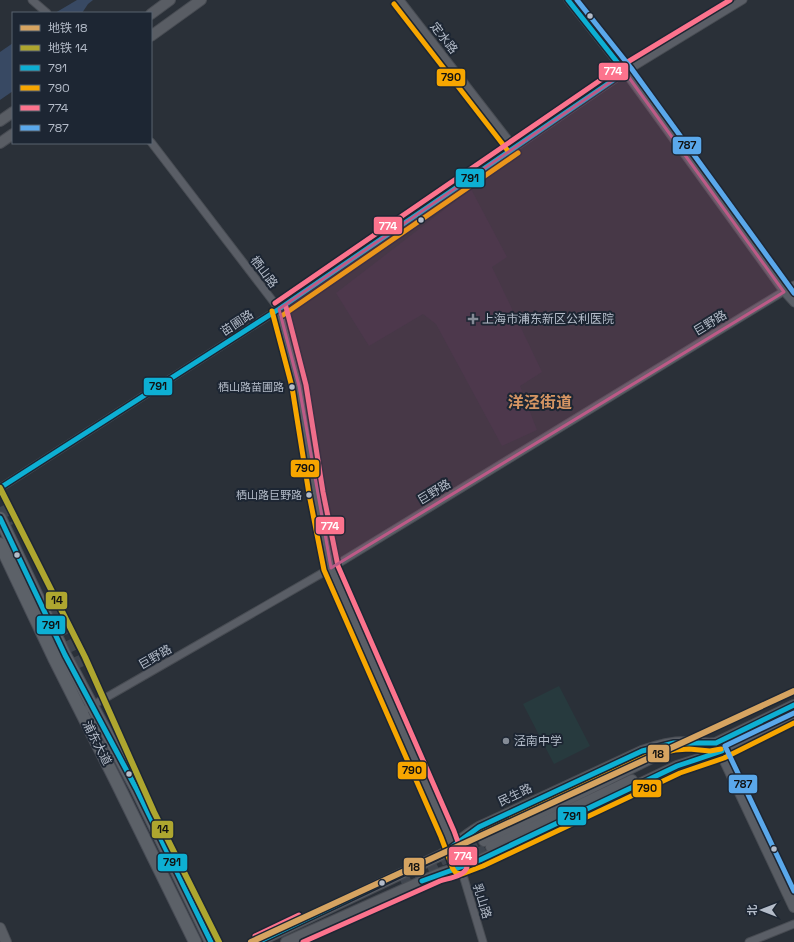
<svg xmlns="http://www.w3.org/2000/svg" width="794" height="942" font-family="'Space Grotesk','Noto Sans SC',sans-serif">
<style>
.medical{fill:#31303e}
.green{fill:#273a3e}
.water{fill:#384963}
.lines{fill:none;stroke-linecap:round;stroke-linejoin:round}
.secondary-tunnel{stroke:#3f454e;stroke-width:10;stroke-dasharray:10 5;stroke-linecap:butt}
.primary-tunnel{stroke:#3f454e;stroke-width:12;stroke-dasharray:12 6;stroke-linecap:butt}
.street-casing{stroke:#484c53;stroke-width:9}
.secondary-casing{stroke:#484c53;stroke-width:12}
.primary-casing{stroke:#484c55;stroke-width:14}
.street{stroke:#5a5e66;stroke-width:7}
.secondary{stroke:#595d64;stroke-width:10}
.primary{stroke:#5c6168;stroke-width:12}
.bus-1-casing{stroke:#1d2633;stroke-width:8}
.bus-2-casing{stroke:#1d2633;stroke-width:8}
.bus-3-casing{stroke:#1d2633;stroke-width:8}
.bus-4-casing{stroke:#1d2633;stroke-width:8}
.bus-1{stroke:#0dafd3;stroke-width:5}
.bus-2{stroke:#f7a600;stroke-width:5}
.bus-3{stroke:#fc738d;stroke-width:5}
.bus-4{stroke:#5aa8eb;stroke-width:5}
.metro-1-casing{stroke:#1d2633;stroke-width:9}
.metro-2-casing{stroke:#1d2633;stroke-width:9}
.metro-1{stroke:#d6a461;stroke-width:6}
.metro-2{stroke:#aea62f;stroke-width:6}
.marked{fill:#bc5a87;fill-opacity:0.2;stroke:#bc5a87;stroke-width:3;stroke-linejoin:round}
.bus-dot{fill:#b4bcc9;stroke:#1d2633;stroke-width:1.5}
.poi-dot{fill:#848b96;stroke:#1d2633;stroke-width:1.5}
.labels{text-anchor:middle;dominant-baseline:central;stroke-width:4;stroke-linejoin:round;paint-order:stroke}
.bus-label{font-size:11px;fill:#b4bcc9;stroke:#1d2633;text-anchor:end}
.street-label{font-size:12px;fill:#b4bcc9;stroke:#1d2633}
.poi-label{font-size:12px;fill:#b4bcc9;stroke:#1d2633;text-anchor:start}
.district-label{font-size:16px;font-weight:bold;fill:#d59563;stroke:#1d2633}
.line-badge{stroke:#1d2633;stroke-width:1.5}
.badge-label{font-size:11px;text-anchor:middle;font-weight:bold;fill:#fff}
.pale-badge-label{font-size:11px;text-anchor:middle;font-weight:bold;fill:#111}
</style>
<rect width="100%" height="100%" fill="#2a3038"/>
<path class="medical" d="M471,189L507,257L492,267L542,372L520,386L537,430L502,446L436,324L423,314L369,346L336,293Z"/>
<path class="green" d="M559,686L590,746L554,764L523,704Z"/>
<g class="water">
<path d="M77,0H93L88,4L82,13H55Z"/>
<path d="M13,43V91L0,100V52Z"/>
</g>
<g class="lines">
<g class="secondary-tunnel">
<path d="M449,866L488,848"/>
<path d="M400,880L484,841"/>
</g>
<g class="primary-tunnel">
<path d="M0,507L9,526"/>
<path d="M50,609L81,674"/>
</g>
<defs>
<g id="street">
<path d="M32,0L47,13"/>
<path d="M400,0L514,147"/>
<path d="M568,0L625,72L784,292L794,303"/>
<path d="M151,142L279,309L299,386L316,493L331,568L448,834L463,875L483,942"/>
<path d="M0,488L279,309L625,72L743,0"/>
<path d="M81,712L331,568L794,285"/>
<path d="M749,942L794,924"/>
</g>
<g id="secondary">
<path d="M151,14L170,0"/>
<path d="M151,36L201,0"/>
<path d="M0,121L13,112"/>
<path d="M0,143L13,134"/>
<path d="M718,746L794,907"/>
<path d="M484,841L678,745"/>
<path d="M491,847L632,780"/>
<path d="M0,928L6,942"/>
<path d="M258,942L441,855C454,846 465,835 479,827L642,751C656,746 670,742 685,742C696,741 705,745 716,743L794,705"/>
<path d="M286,942L438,874L469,864L480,860L677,766L721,752L794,715"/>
</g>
<g id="primary">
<path d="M0,518L65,655L136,788L211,942"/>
<path d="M0,544L54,658L116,781L195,942"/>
</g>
</defs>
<use href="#street" class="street-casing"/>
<use href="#secondary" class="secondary-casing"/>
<use href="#primary" class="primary-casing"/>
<use href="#street" class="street"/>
<use href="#secondary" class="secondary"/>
<use href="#primary" class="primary"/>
<defs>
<g id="bus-1">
<path d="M568,0L625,72"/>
<path d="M0,488L279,309L625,72"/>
<path d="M0,518L65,655L136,788L211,942"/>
<path d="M422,881L480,860L677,766L722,751"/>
<path d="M258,942L441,855L479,827L642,751L674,743H716L794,705"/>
</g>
<g id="bus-2">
<path d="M394,4L508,151"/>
<path d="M272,311L292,387L309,494L324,570L441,837L453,869L456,873L462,874L483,866L680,773L724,758L794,723"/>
<path d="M283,315L518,153"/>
<path d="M457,852L469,841L482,833L645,757L675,750L689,749L710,751L721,749"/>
</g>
<g id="bus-3">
<path d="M275,303L621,66L730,0"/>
<path d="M286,307L306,385L323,492L338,566L454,831L467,867C465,876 449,878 440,881L303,942"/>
<path d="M255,936L299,915"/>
</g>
<g id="bus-4">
<path d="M577,0L631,68L794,293"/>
<path d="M794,713L725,746L794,891"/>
</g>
</defs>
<use href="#bus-1" class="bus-1-casing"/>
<use href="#bus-2" class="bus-2-casing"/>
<use href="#bus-3" class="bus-3-casing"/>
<use href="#bus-4" class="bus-4-casing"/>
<use href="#bus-1" class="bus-1"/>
<use href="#bus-2" class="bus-2"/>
<use href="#bus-3" class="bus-3"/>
<use href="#bus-4" class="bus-4"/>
<defs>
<path id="metro-1" d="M251,942L794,691"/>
<path id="metro-2" d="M0,488L85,657L154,812L219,942"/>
</defs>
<use href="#metro-1" class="metro-1-casing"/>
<use href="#metro-2" class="metro-2-casing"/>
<use href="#metro-1" class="metro-1"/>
<use href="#metro-2" class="metro-2"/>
</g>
<path class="marked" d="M625,72L784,292L331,568L299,386L279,309Z"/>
<g class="bus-dot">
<circle cx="590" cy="16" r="3.5"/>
<circle cx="421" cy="220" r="3.5"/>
<circle cx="292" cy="387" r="3.5"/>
<circle cx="309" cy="495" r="3.5"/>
<circle cx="17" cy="555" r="3.5"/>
<circle cx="129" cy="774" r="3.5"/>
<circle cx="774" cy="849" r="3.5"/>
<circle cx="382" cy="883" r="3.5"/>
</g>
<g class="poi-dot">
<path d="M471 313h4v4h4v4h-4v4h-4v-4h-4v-4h4z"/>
<circle cx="506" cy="741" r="4"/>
</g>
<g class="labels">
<g class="bus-label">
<text x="284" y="387">栖山路苗圃路</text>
<text x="302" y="495">栖山路巨野路</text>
</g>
<g class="street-label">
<text transform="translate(444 38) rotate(52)">定水路</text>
<text transform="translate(264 272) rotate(53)">栖山路</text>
<text transform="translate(237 323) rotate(-33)">苗圃路</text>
<text transform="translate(710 323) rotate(-31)">巨野路</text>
<text transform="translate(434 492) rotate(-31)">巨野路</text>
<text transform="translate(155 657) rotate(-30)">巨野路</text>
<text transform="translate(97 743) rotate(63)">浦东大道</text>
<text transform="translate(515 795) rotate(-25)">民生路</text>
<text transform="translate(482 901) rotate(73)">乳山路</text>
</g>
<g class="poi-label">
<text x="482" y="319">上海市浦东新区公利医院</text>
<text x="514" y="741">泾南中学</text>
</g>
<g class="district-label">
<text x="540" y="402">洋泾街道</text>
</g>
</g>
<g class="line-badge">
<rect x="598" y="62" width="31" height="19" rx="4" fill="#fc738d"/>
<rect x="436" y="68" width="30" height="19" rx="4" fill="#f7a600"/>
<rect x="672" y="136" width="30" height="19" rx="4" fill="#5aa8eb"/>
<rect x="455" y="168" width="30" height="20" rx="4" fill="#0dafd3"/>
<rect x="373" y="216" width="30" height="19" rx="4" fill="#fc738d"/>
<rect x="143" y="377" width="30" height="19" rx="4" fill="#0dafd3"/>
<rect x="290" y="459" width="30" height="19" rx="4" fill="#f7a600"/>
<rect x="315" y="516" width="30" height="19" rx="4" fill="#fc738d"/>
<rect x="45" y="591" width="23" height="19" rx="4" fill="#aea62f"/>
<rect x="36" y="615" width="30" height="20" rx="4" fill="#0dafd3"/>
<rect x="647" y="744" width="23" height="19" rx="4" fill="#d6a461"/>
<rect x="397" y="761" width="30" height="19" rx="4" fill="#f7a600"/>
<rect x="728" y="774" width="30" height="20" rx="4" fill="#5aa8eb"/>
<rect x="632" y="779" width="30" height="19" rx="4" fill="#f7a600"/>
<rect x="557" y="806" width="30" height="20" rx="4" fill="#0dafd3"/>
<rect x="151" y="820" width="23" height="19" rx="4" fill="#aea62f"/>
<rect x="448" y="846" width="30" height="20" rx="4" fill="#fc738d"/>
<rect x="157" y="853" width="31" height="19" rx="4" fill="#0dafd3"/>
<rect x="403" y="857" width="22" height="19" rx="4" fill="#d6a461"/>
</g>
<g class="badge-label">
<text x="613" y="75">774</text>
<text x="388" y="230">774</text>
<text x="330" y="530">774</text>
<text x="463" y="860">774</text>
</g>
<g class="pale-badge-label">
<text x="451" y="81">790</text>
<text x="687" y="149">787</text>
<text x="470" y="182">791</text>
<text x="158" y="390">791</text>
<text x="305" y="472">790</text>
<text x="57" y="604">14</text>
<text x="51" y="629">791</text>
<text x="658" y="758">18</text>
<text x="412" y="774">790</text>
<text x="743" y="788">787</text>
<text x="647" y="792">790</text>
<text x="572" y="820">791</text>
<text x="163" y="833">14</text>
<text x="172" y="866">791</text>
<text x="414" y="871">18</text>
</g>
<rect x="12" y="12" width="140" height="132" fill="#1d2633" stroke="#59626f"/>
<rect x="20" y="25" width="20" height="6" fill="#d6a461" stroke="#59626f"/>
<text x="48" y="32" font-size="12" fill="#b4bcc9">地铁 18</text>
<rect x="20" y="45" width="20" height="6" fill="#aea62f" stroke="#59626f"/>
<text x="48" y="52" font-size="12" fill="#b4bcc9">地铁 14</text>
<rect x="20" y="65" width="20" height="6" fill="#0dafd3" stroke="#59626f"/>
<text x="48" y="72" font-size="12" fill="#b4bcc9">791</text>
<rect x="20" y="85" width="20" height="6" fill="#f7a600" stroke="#59626f"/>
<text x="48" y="92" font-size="12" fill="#b4bcc9">790</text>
<rect x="20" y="105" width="20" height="6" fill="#fc738d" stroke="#59626f"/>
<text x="48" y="112" font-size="12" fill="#b4bcc9">774</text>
<rect x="20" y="125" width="20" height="6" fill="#5aa8eb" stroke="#59626f"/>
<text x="48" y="132" font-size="12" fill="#b4bcc9">787</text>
<g transform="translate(762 910) rotate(270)" stroke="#1d2633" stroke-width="3" paint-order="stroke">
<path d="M0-3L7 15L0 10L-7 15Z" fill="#b4bcc9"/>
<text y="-6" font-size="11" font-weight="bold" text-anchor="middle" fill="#b4bcc9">北</text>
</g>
</svg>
